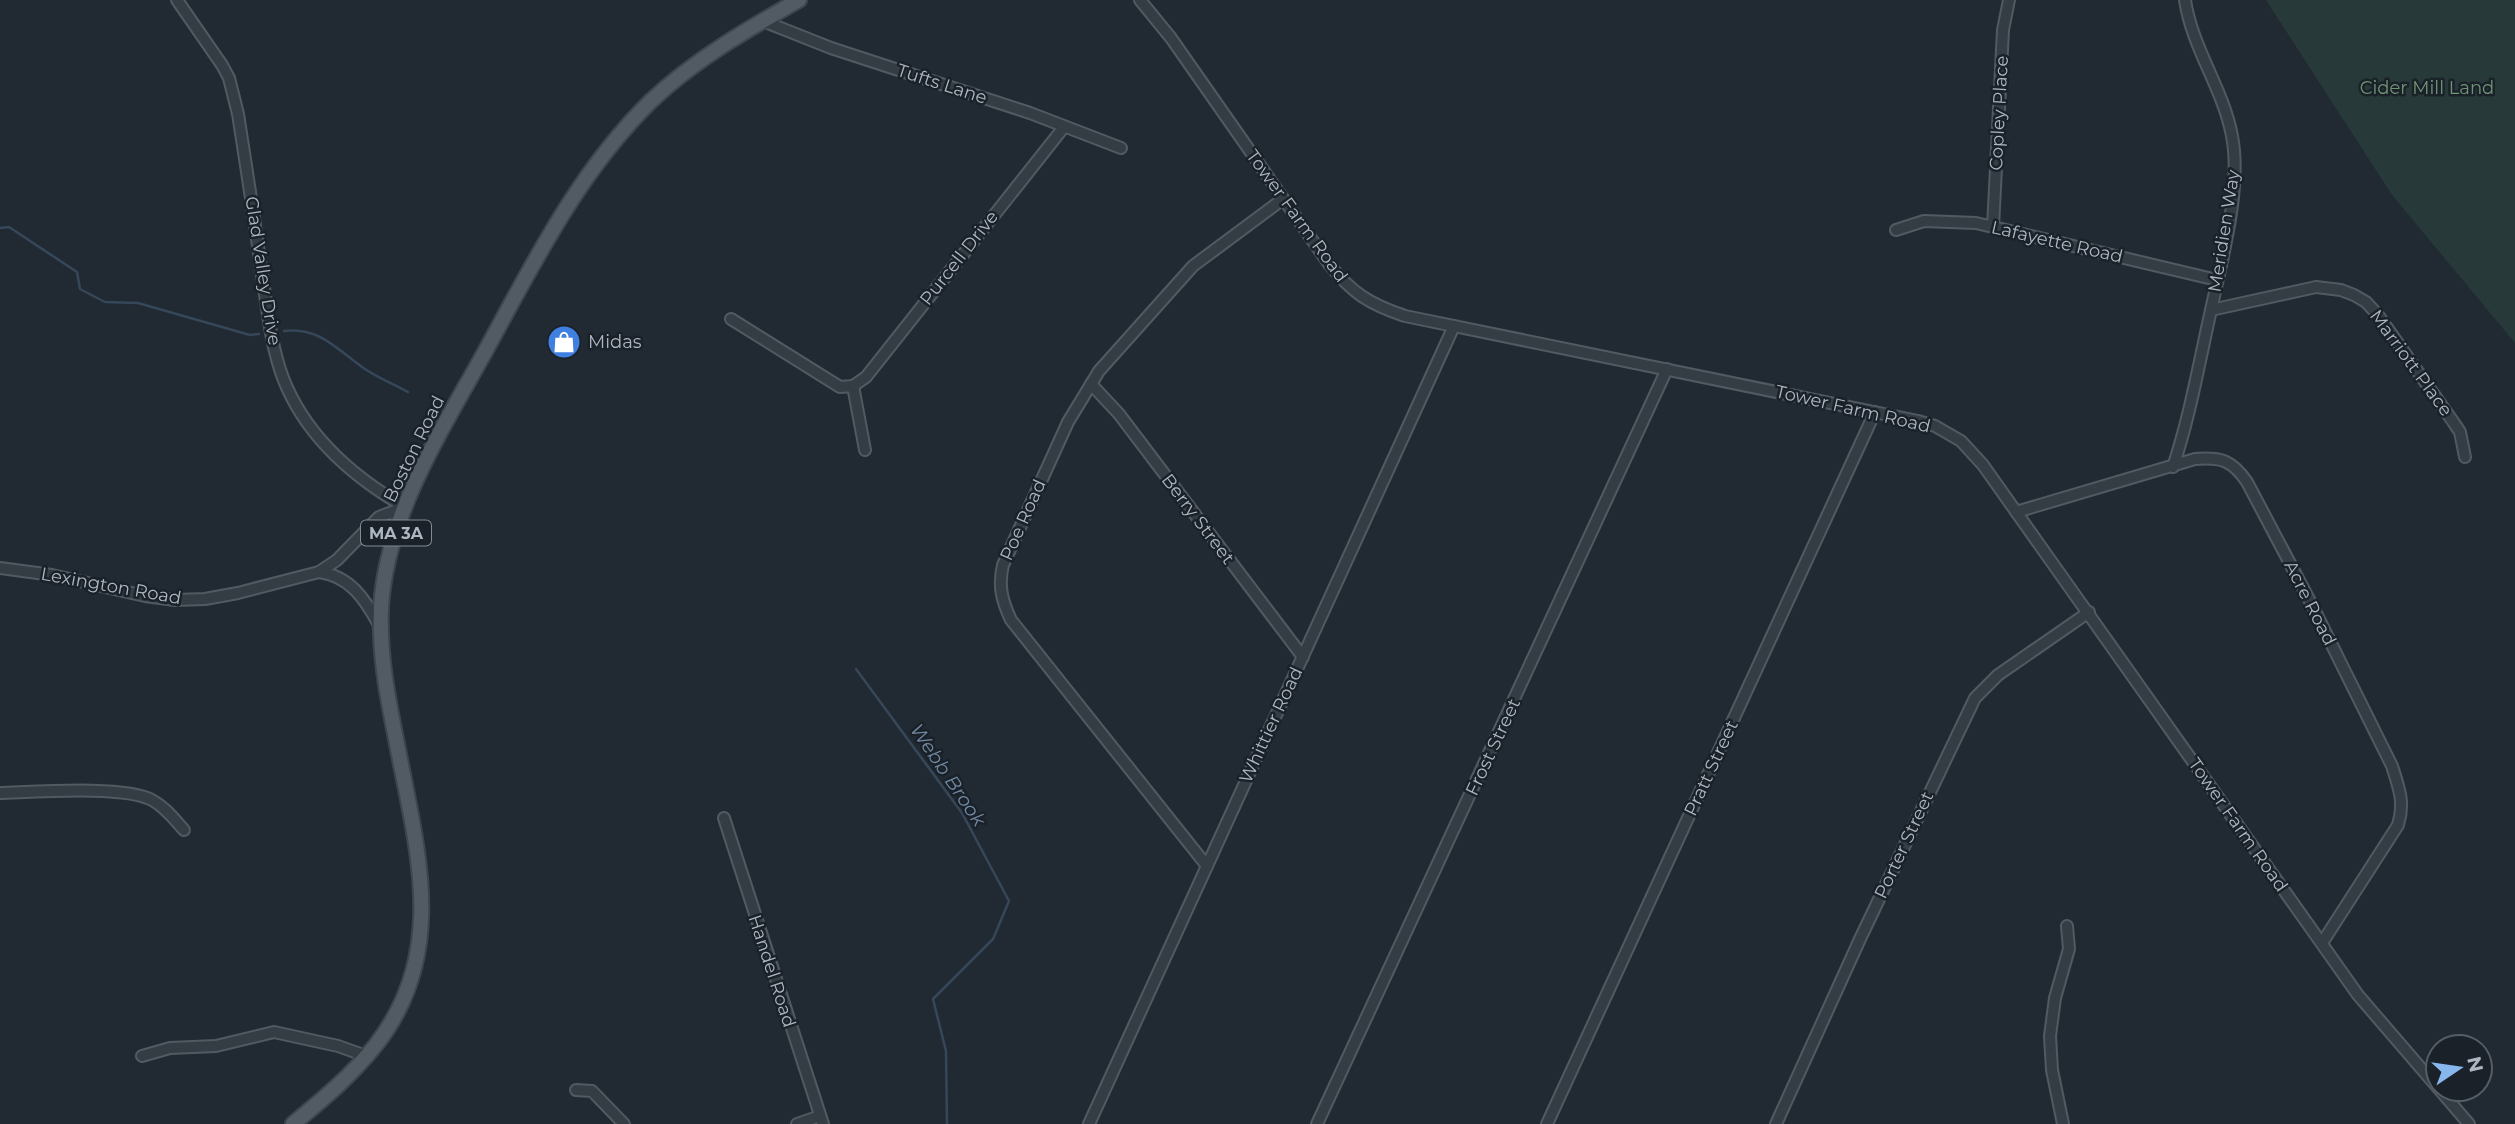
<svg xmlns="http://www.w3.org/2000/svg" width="2515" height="1124" font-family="Montserrat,sans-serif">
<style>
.green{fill:#273938}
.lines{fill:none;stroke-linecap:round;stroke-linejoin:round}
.stream{stroke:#364759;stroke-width:2.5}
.minor-casing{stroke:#515a62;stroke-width:14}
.major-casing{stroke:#3d454e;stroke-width:18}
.minor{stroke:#343c44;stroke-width:10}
.major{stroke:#525b64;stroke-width:14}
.labels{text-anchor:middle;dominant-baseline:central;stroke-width:5;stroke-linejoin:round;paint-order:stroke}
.shield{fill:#1a2129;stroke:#828a93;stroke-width:2}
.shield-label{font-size:16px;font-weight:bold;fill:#aeb7c1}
.street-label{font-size:18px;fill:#aeb7c1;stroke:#1a2129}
.park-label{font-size:18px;fill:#709575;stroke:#1a2129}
.poi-label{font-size:18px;fill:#aeb7c1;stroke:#1a2129;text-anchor:start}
.water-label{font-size:19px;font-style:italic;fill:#718aa3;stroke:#1a2129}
</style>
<rect width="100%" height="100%" fill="#212a33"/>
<path class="green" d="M2266,0H2515V343L2392,195Z"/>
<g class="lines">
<g class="stream">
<path d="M0,228L9,227L77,272L80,289L105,302L138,303L250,335L259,334"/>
<path d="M284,331C321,327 337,350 365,369C378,378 394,384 408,392"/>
<path d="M856,669L962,813L1009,901L993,939L933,999L946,1051L947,1124"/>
</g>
<defs>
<g id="minor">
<path d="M177,0L222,65L229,78L238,114C246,165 254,216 261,268C267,304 270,343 283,378C305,435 353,477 405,507"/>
<path d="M1140,0L1171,38L1329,264C1352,293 1369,304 1405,316L1918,421L1935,426L1961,441L1983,465L2358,995L2438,1088"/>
<path d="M763,21L831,48L1030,113L1121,148"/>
<path d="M1993,227L2003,30L2009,0"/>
<path d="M1896,230L1924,221L1976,223L2217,280"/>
<path d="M2211,310L2316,287L2341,290L2354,295L2366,302L2378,315L2454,423L2460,432L2465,457"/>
<path d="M731,319L840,387L853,386L865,450"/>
<path d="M1091,384L1119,414L1303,657"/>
<path d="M853,386L866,377L1064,127"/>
<path d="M2173,467C2190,416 2199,363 2211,310C2222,259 2242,188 2232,136C2223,88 2192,48 2185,0"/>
<path d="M2016,512L2195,459C2221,457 2232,460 2247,482L2313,607L2392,766C2399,788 2405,803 2398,825L2322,943"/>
<path d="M0,568L52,575L145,596L175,600L205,599L238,593L319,572L337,560L379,517L405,507"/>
<path d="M319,572C350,576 365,599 379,625"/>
<path d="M0,793C34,792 125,785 152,800C165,807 174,819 184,830"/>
<path d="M724,818L823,1124"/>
<path d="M1207,866L1011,620C1002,601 998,586 1003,565L1068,422L1099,371L1193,266L1283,199"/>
<path d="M142,1056L170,1048L216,1046L274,1032L338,1046L366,1056"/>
<path d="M2439,1089L2469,1124"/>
<path d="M576,1090L592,1091L624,1124"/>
<path d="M797,1124L820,1116"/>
<path d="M1089,1124L1454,326"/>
<path d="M1317,1124L1667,369"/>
<path d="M1547,1124L1875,412"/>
<path d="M1776,1124L1860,939L1975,698L1998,675L2089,612"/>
<path d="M2063,1124L2052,1070L2050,1036L2055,998L2069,949L2067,926"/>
</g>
<path id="major" d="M293,1124C322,1100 351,1076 375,1046C450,952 416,846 396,739C387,695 379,652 381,607C387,513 442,430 486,350C533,264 579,171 651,101C694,60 748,29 799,0"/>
</defs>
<use href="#minor" class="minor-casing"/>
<use href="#major" class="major-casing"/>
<use href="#minor" class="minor"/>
<use href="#major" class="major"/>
</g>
<defs>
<symbol id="shop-disc" viewBox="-11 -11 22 22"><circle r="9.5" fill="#3f7fe0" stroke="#1a2129"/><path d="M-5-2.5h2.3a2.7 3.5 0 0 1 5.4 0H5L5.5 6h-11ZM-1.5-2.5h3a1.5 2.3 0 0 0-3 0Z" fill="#fff"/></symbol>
</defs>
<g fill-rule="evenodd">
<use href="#shop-disc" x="545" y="323" width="38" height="38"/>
</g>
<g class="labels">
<rect class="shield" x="361" y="520.5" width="70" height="25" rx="5"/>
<g class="shield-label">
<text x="396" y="533">MA 3A</text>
</g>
<g class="street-label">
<text transform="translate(942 84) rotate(18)">Tufts Lane</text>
<text transform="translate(1999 113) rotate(-87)">Copley Place</text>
<text transform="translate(1297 216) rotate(54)">Tower Farm Road</text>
<text transform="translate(2224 231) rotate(-81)">Meridien Way</text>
<text transform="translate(2057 242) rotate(13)">Lafayette Road</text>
<text transform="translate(959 258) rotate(-52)">Purcell Drive</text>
<text transform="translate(263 271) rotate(81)">Glad Valley Drive</text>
<text transform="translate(2411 363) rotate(54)">Marriott Place</text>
<text transform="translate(1853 409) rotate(13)">Tower Farm Road</text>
<text transform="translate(414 449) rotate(-64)">Boston Road</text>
<text transform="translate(1198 519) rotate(53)">Berry Street</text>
<text transform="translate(1023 520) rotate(-66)">Poe Road</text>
<text transform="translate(111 586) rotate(10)">Lexington Road</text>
<text transform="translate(2310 603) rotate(63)">Acre Road</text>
<text transform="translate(1271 725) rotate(-65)">Whittier Road</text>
<text transform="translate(1493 747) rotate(-65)">Frost Street</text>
<text transform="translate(1711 768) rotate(-65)">Pratt Street</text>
<text transform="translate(2238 825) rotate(55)">Tower Farm Road</text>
<text transform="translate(1904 845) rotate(-65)">Porter Street</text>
<text transform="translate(772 971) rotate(72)">Handel Road</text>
</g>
<g class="park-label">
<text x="2427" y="88">Cider Mill Land</text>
</g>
<g class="poi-label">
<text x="588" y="342">Midas</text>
</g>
<g class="water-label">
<text transform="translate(948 775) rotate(56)">Webb Brook</text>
</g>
</g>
<g transform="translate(2459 1068) rotate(77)"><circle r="33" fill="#1a2129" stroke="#555d66" stroke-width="2"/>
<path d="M0-5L12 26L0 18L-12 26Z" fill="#87b7ed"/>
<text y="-10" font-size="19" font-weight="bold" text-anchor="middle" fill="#aeb7c1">N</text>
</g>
</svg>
